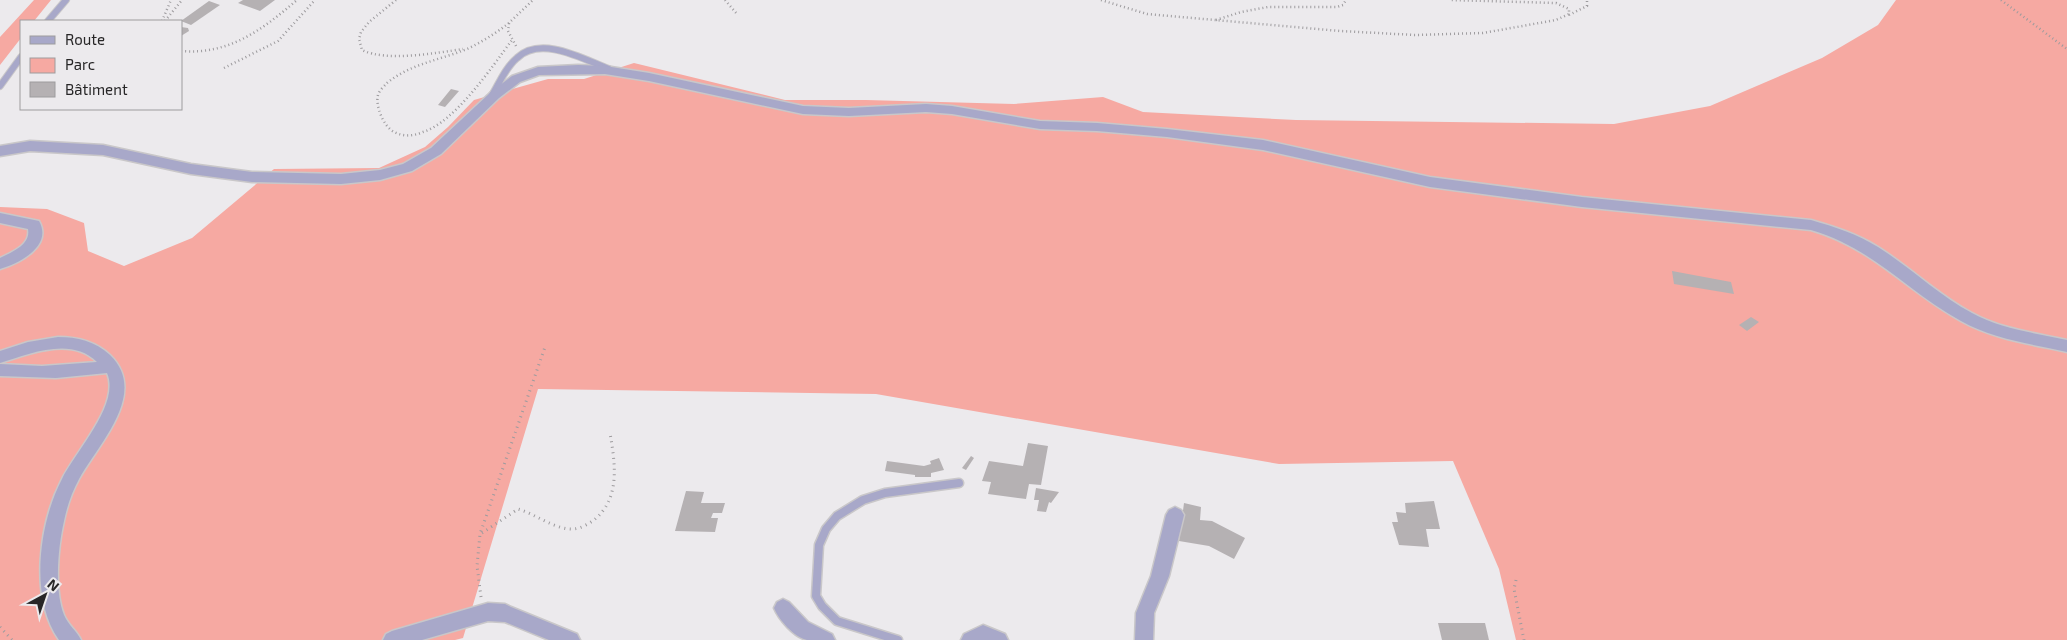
<svg xmlns="http://www.w3.org/2000/svg" width="2067" height="640" font-family="'Exo 2',sans-serif">
<style>
.green{fill:#f6a9a2}
.building{fill:#b5b1b3}
.lines{fill:none;stroke-linecap:round;stroke-linejoin:round}
.lane-far1-casing{stroke:#c9c7c9;stroke-width:8}
.lane-casing{stroke:#c9c7c9;stroke-width:11}
.street-casing{stroke:#c9c7c9;stroke-width:3}
.path-far1{stroke:#9d9b9e;stroke-width:2.5;stroke-dasharray:1 3;stroke-linecap:butt}
.path{stroke:#9d9b9e;stroke-width:3;stroke-dasharray:1 4.5;stroke-linecap:butt}
.lane-far1{stroke:#a8a8c9;stroke-width:6}
.lane{stroke:#a8a8c9;stroke-width:8}
.street{fill:#a8a8c9;fill-rule:evenodd}
</style>
<rect width="100%" height="100%" fill="#eceaed"/>
<g class="green">
<path d="M34,0H51L34,21H21V38L0,65V37Z"/>
<path d="M1896,0H2067V640H1516L1499,569L1453,461L1279,464L876,394L538,389L463,638L455,640H0V207L47,209L84,223L88,251L124,266L192,238L274,169L379,168L425,147L448,127L474,100L548,79H584L634,63L785,100H866L1014,104L1103,97L1143,112L1296,120L1614,124L1710,106L1822,58L1878,25Z"/>
</g>
<g class="building">
<path d="M243,0H275L260,11L238,3Z"/>
<path d="M209,1L220,5L191,25L181,21Z"/>
<path d="M181,27L188,28L189,31L181,36Z"/>
<path d="M451,89L459,91L445,107L438,105Z"/>
<path d="M1672,271L1731,282L1734,294L1674,284Z"/>
<path d="M1751,317L1759,322L1747,331L1739,325Z"/>
<path d="M1028,443L1048,446L1041,485L1029,484L1026,499L988,494L991,482L982,481L989,461L1023,466Z"/>
<path d="M971,456L974,458L966,470L962,468Z"/>
<path d="M939,458L944,470L931,473V477H915V475L885,471L887,461L924,466L931,464L930,461Z"/>
<path d="M1036,488L1059,492L1051,503L1049,502L1046,512L1037,511L1039,500H1034Z"/>
<path d="M686,491L704,492L701,503H725L722,513H713L711,518H718L715,532L675,531Z"/>
<path d="M1434,501L1440,529H1426L1429,547L1399,545L1392,522H1398L1396,512L1406,513L1405,503Z"/>
<path d="M1184,503L1201,507L1200,520L1212,521L1245,538L1234,559L1209,546L1179,541Z"/>
<path d="M1438,623H1485L1489,640H1442Z"/>
</g>
<g class="lines">
<defs>
<g id="lane-far1">
<path d="M48,21L66,0"/>
<path d="M0,86L21,57"/>
<path d="M491,97C499,84 505,68 517,58C541,35 583,59 609,69"/>
</g>
<path id="lane" d="M898,640L837,621L822,606L816,596L819,545L826,529L837,516L863,500L885,493L959,483"/>
<g id="street">
<path d="M578,65L605,66L649,73L803,106L849,108L926,104L952,106L1040,121L1097,123L1167,129L1263,140L1430,177L1582,197L1811,220C1835,227 1857,234 1878,247C1910,267 1938,295 1972,313C2001,329 2035,333 2067,340V352C2031,344 1993,339 1961,321C1906,291 1875,249 1811,230L1582,207L1430,187L1263,150L1167,137L1097,131L1040,129L952,114L926,112L849,116L803,114L649,81L605,74L539,75L520,82L499,98L441,154L412,171L380,180L341,184L252,182L191,174L103,155L30,151L0,156V146L30,141L103,145L191,164L252,172L341,174L380,170L403,164L431,148L491,92L512,76L538,67Z"/>
<path d="M0,213L39,221C53,246 20,263 0,269V258C12,252 31,245 28,229L0,223Z"/>
<path d="M58,337C77,337 95,341 110,355C149,393 99,443 79,479C72,492 67,506 64,521C58,547 54,590 64,615C68,625 77,631 81,640H59C29,598 39,523 62,479C75,452 121,404 107,373L56,378L0,376V364L42,366L97,362C71,336 29,354 0,363V351L28,342Z"/>
<path d="M1175,507L1181,510L1184,515L1169,576L1154,613L1153,640H1135L1136,613L1151,576L1166,515L1169,510Z"/>
<path d="M783,599L789,602L808,622L832,634L835,640C827,640 816,640 807,640C794,637 779,620 774,608L777,602Z"/>
<path d="M488,603L505,604L511,607L577,634L580,640H549L505,622L488,621L422,640H383L386,634L392,631Z"/>
<path d="M983,625L1005,634L1008,640H961L964,634Z"/>
</g>
</defs>
<use href="#lane-far1" class="lane-far1-casing"/>
<use href="#lane" class="lane-casing"/>
<use href="#street" class="street-casing"/>
<g class="path-far1">
<path d="M396,0L369,22L361,32L359,39L362,50C386,62 436,53 463,49"/>
<path d="M725,0L737,14"/>
<path d="M1101,0L1147,14L1340,31L1415,35L1483,33L1556,20L1569,14V9L1556,3L1450,0"/>
<path d="M2001,0L2067,49"/>
<path d="M1569,15L1587,6V0"/>
<path d="M1216,20L1241,12L1268,7H1337L1343,5L1346,0"/>
<path d="M162,21L171,0"/>
<path d="M165,21L182,0"/>
<path d="M509,23C496,33 482,42 467,49C440,60 410,64 387,83C384,86 379,91 378,95C375,106 384,127 394,132C404,137 414,136 423,132C455,122 492,67 512,40"/>
<path d="M516,46L508,31L509,23L533,0"/>
<path d="M181,51C229,55 262,30 297,0"/>
<path d="M224,68L278,41L315,0"/>
</g>
<g class="path">
<path d="M482,533L518,509C535,514 551,527 569,529C578,530 587,525 594,520C621,498 615,463 610,433"/>
<path d="M1516,580L1514,589L1524,640"/>
<path d="M481,597L477,566L480,534L545,347"/>
<path d="M0,627L12,640"/>
</g>
<use href="#lane-far1" class="lane-far1"/>
<use href="#lane" class="lane"/>
<use href="#street" class="street"/>
</g>
<rect x="20" y="20" width="162" height="90" fill="#eceaed" stroke="#9d9c9e"/>
<rect x="30" y="36" width="25" height="8" fill="#a8a8c9" stroke="#9d9c9e"/>
<text x="65" y="45" font-size="15" fill="#272627">Route</text>
<rect x="30" y="58" width="25" height="15" fill="#f6a9a2" stroke="#9d9c9e"/>
<text x="65" y="70" font-size="15" fill="#272627">Parc</text>
<rect x="30" y="82" width="25" height="15" fill="#b5b1b3" stroke="#9d9c9e"/>
<text x="65" y="95" font-size="15" fill="#272627">Bâtiment</text>
<g transform="translate(45 595) rotate(40)" stroke="#eceaed" stroke-width="4" paint-order="stroke">
<path d="M0-4L9 19L0 12L-9 19Z" fill="#272627"/>
<text y="-8" font-size="14" font-weight="bold" text-anchor="middle" fill="#272627">N</text>
</g>
</svg>
